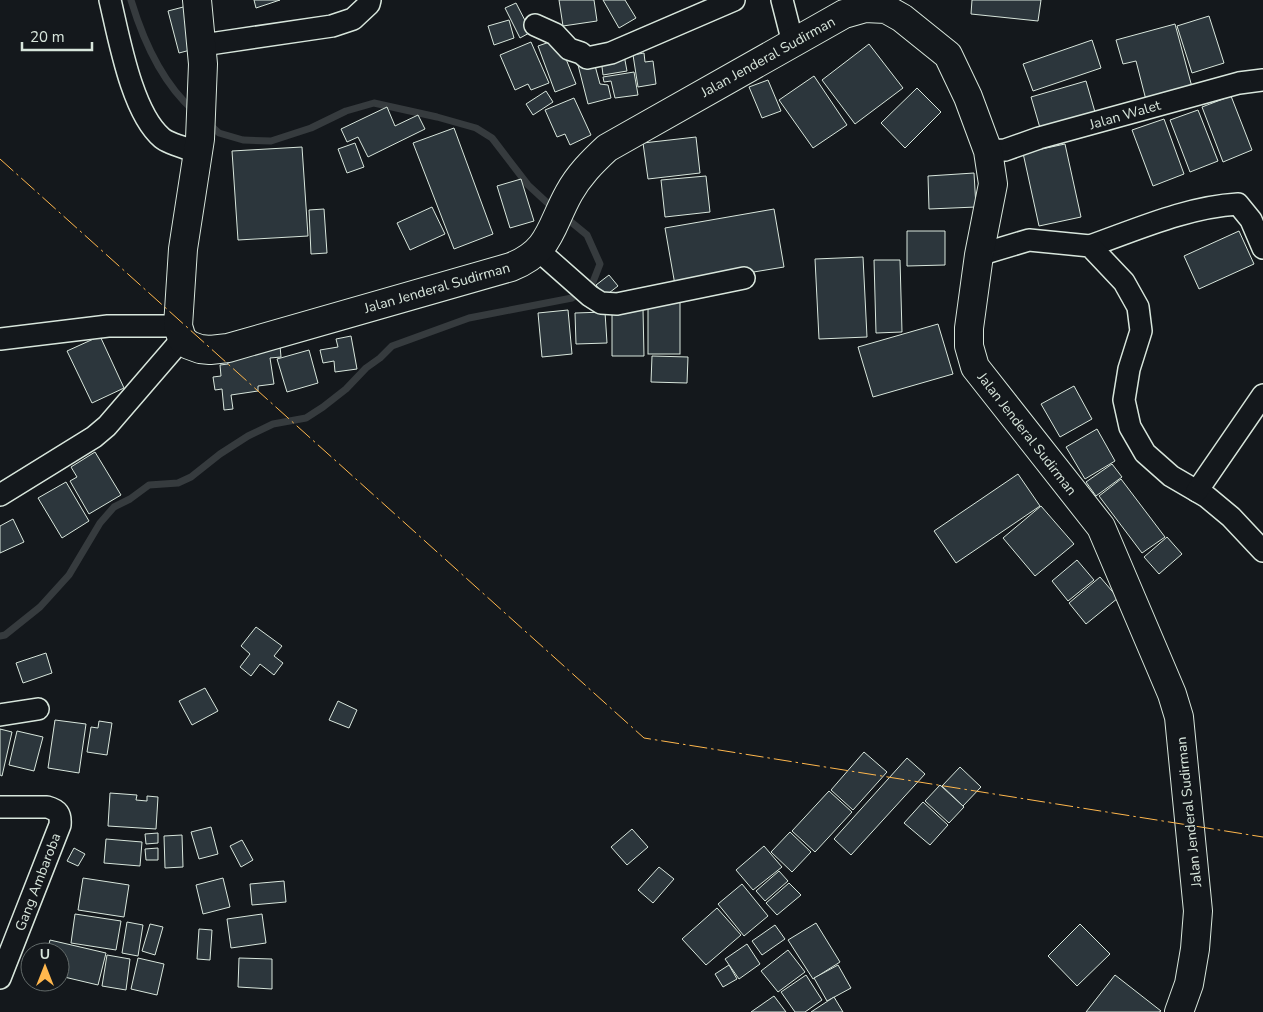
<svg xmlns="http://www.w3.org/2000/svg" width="1263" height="1012" font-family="'Nunito Sans',sans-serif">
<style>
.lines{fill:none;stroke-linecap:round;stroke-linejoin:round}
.stream{stroke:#363b3e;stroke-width:7}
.building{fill:#2c363c;stroke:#d8e6dc}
.street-casing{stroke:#d8e6dc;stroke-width:24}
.secondary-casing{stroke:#d8e6dc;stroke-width:30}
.street{stroke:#14181c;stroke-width:21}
.secondary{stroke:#14181c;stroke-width:28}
.power{stroke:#ffb74d;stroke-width:1;stroke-dasharray:18 4 2.5 4;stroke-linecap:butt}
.labels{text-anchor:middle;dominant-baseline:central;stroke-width:4;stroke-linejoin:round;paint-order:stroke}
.street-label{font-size:14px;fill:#d8e6dc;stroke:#14181c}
</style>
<rect width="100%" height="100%" fill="#14181c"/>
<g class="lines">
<g class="stream">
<path d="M131,0C143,40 162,83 194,111"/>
<path d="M208,123L219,133L243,140L271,141L311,128L346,111L374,103L437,117L476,128L492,138L528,185L554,209"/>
<path d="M0,636L5,635L40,607L69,575L100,523L114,507L130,499L149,485L178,483L191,477L220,454L248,436L273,424L306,418L323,407L346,389L366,368L380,358L392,346L469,318L572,298L593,282L600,264L587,235L565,217"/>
</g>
</g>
<g class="building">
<path d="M254,0H280L256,8Z"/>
<path d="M559,0H594L597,21L563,26Z"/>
<path d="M603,0H625L636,18L619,28Z"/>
<path d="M972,0H1041L1038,21L971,14Z"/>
<path d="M516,3L531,32L520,38L505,8Z"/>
<path d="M187,6L198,48L179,53L168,11Z"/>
<path d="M1209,16L1224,63L1192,73L1177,26Z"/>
<path d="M509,20L514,38L494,45L488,26Z"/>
<path d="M1175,24L1192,87L1146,100L1136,61L1123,64L1116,40Z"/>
<path d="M558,39L576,84L555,92L538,46Z"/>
<path d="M1092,40L1101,68L1033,91L1023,64Z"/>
<path d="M531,42L549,83L531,90L528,84L515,90L500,55Z"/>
<path d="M869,44L903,88L855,124L822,80Z"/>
<path d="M644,53L645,62L653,61L656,84L638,87L633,55Z"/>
<path d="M624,55L627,71L603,75L601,59Z"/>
<path d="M594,62L600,84L608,85L611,98L588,104L578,65Z"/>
<path d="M634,72L638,95L615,98L611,81L604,82L603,77Z"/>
<path d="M814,76L847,125L813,148L779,100Z"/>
<path d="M768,80L781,111L762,118L749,87Z"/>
<path d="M1086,81L1095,112L1040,128L1031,97Z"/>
<path d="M917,88L941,112L905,148L881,123Z"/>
<path d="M546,91L553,102L533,115L526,104Z"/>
<path d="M1231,96L1252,150L1223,162L1202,107Z"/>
<path d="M574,98L591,135L570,145L565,134L557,137L545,110Z"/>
<path d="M387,107L395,126L418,115L425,129L368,157L358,137L347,142L341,129Z"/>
<path d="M1198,110L1218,161L1190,172L1170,120Z"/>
<path d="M1164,119L1184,174L1153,186L1132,130Z"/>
<path d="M454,128L493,234L454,249L413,143Z"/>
<path d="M696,137L700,173L648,179L643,143Z"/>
<path d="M355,143L364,167L347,173L338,149Z"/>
<path d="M1065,144L1081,217L1039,226L1023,153Z"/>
<path d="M302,147L308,236L238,240L232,151Z"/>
<path d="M974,173L976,207L929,209L928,176Z"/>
<path d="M706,176L710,212L665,217L661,180Z"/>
<path d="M521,179L534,221L510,228L497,186Z"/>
<path d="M432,207L445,234L410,250L397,223Z"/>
<path d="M324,209L327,253L311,254L309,210Z"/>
<path d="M774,209L784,267L675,285L665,228Z"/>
<path d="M907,231H945V265L907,266Z"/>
<path d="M1239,231L1254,264L1199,289L1184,256Z"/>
<path d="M863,257L867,337L819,339L815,259Z"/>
<path d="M874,260H900L902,332L876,333Z"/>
<path d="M609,275L618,286L605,296L596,285Z"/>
<rect x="648" y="298" width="32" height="56"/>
<path d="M612,309H643L644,356H612Z"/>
<path d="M568,310L572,354L542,357L538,313Z"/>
<path d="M605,312L607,343L576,344L575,313Z"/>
<path d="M938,324L953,374L873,397L858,347Z"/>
<path d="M100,336L124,388L92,403L67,351Z"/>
<path d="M351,336L357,369L335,372L334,361L323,363L320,350L338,347L336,339Z"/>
<path d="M280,346L281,357L270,358L274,384L258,386V391L231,395L233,409L224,410L222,389L215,390L213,377L221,376L220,365L228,364L226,352Z"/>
<path d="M309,350L318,383L287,392L277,359Z"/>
<path d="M652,356L688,357L687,383L651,382Z"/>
<path d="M1074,386L1092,419L1060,437L1041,404Z"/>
<path d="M1097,429L1115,461L1085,479L1066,447Z"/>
<path d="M95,452L121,495L89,514L70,481L77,477L71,467Z"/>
<path d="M1112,464L1122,477L1096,496L1086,482Z"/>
<path d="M1018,474L1040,506L956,563L934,531Z"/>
<path d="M1121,479L1165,537L1142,553L1099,496Z"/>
<path d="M66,482L89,521L62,538L38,498Z"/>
<path d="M1041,506L1074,544L1035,576L1003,538Z"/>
<path d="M13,519L24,542L0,553V526Z"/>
<path d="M1167,537L1182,554L1159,574L1144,557Z"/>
<path d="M1077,560L1094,580L1068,601L1052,581Z"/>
<path d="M1100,577L1118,598L1086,624L1069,603Z"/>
<path d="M256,627L282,646L274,656L283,663L274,675L260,664L251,676L240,667L250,654L241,646Z"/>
<path d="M46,653L52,673L23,683L16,663Z"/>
<path d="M205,688L218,711L192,725L179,701Z"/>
<path d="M338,701L357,710L349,728L329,720Z"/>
<path d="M55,720L86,724L79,773L48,768Z"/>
<path d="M99,721L112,723L107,755L87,752L91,727L98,728Z"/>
<path d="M0,729L12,732L2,776L0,775Z"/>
<path d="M17,731L43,737L34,771L9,765Z"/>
<path d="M864,752L887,772L853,810L831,790Z"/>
<path d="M907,758L925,774L851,855L834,839Z"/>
<path d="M960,767L981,787L963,806L942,786Z"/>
<path d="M940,785L964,807L949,823L925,801Z"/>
<path d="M829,791L852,812L815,852L792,831Z"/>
<path d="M110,793L137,795L136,800L147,801V796L158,797L156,829L108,826Z"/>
<path d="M923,802L948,825L930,845L904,823Z"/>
<path d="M211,827L218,854L199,859L191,832Z"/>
<path d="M632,829L648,847L627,865L611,847Z"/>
<path d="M790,832L811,852L792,872L771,852Z"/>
<path d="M158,833V843L146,844L145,834Z"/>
<path d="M182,835L183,867L165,868L164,836Z"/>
<path d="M106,839L142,842L140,866L104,863Z"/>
<path d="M242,840L253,860L241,867L230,846Z"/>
<path d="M764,846L782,867L753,890L736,870Z"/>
<path d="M74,848L85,854L78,866L67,861Z"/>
<path d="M158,848V860H146L145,849Z"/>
<path d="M659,867L674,879L653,903L638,890Z"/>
<path d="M779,871L788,881L765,901L756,891Z"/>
<path d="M83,878L129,885L124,917L78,910Z"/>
<path d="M223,878L230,907L203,914L196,885Z"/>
<path d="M284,881L286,902L252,905L250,884Z"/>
<path d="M789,883L801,895L777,915L766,903Z"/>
<path d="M742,884L768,916L744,936L718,904Z"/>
<path d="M717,908L741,935L706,965L682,939Z"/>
<path d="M75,914L121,921L116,950L71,943Z"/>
<path d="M262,914L266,943L231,948L227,919Z"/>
<path d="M127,922L143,925L138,956L122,953Z"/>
<path d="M816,923L840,962L813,979L788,940Z"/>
<path d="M150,924L163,927L155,955L142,951Z"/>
<path d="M1080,924L1110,954L1077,986L1048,956Z"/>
<path d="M775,925L785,939L762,955L752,941Z"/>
<path d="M199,929L212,930L210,960L197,959Z"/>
<path d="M50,940L106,953L98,985L60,976V952H47Z"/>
<path d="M747,944L760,964L739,979L725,959Z"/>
<path d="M788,950L805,972L778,992L761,971Z"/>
<path d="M107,955L130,959L126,990L102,986Z"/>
<path d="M138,958L164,964L157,995L131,989Z"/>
<path d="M239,958L272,959V989L238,987Z"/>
<path d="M729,965L737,979L723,987L715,974Z"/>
<path d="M838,965L851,988L827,1001L814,978Z"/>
<path d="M806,975L822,1000L805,1012H795L781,992Z"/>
<path d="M1115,975L1161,1011L1159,1012H1086Z"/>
<path d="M774,996L786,1012H751Z"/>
<path d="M834,997L843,1012H811Z"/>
</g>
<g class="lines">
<defs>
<g id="street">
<path d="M110,0C119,38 132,113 162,138C169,144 189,149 198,152"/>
<path d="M782,0L793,43"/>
<path d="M535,25L555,34L569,49L581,53L587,58L611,53L734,0"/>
<path d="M203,45L332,26L353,19L369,4L370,0"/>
<path d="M988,151L1005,150L1039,138L1239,83L1263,80"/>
<path d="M1090,246C1138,229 1187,207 1238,204L1251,220L1263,248"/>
<path d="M539,251L590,296L601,303L617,304L744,278"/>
<path d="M979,255L1029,240L1090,246L1124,282L1138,307L1141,331L1129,369L1124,400L1130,427L1145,453L1171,476L1207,497L1231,517L1263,551"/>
<path d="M0,339L108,326H178"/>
<path d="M1197,491L1263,395"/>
<path d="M0,495L94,437L107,426L182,339"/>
<path d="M0,715L38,709"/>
<path d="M0,807H47C58,810 61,814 60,825L0,978"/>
</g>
<path id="secondary" d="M197,0L203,64L200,139L183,249L178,326L182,339L189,345L200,349L210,350L228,348L511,267C551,251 550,227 569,193C579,175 592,162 607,148L844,14L865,8L886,9L902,18L948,55L968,97L988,151L993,184L979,255L969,328V346L975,367L1101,527L1161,668L1172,694L1179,717L1198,911L1195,949L1189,984L1179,1012"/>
</defs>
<use href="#street" class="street-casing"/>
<use href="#secondary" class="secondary-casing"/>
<use href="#street" class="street"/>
<use href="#secondary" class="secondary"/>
<path class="power" d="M0,159L644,738L1263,837"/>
</g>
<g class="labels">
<g class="street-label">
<text transform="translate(768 57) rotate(-29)">Jalan Jenderal Sudirman</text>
<text transform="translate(1125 115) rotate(-16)">Jalan Walet</text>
<text transform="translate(437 288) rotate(-16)">Jalan Jenderal Sudirman</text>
<text transform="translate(1027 434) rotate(52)">Jalan Jenderal Sudirman</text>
<text transform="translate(1189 812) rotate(-96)">Jalan Jenderal Sudirman</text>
<text transform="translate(38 882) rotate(-69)">Gang Ambaroba</text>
</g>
</g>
<g transform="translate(45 967)"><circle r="24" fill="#14181c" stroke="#626a69"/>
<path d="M0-4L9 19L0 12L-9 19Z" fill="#ffb74d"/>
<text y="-8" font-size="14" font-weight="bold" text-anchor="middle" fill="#d8e6dc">U</text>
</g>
<path d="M22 42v8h70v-8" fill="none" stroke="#d8e6dc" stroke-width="2.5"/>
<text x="30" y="42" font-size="15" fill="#d8e6dc" stroke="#14181c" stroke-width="4" paint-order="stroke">20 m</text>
</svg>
